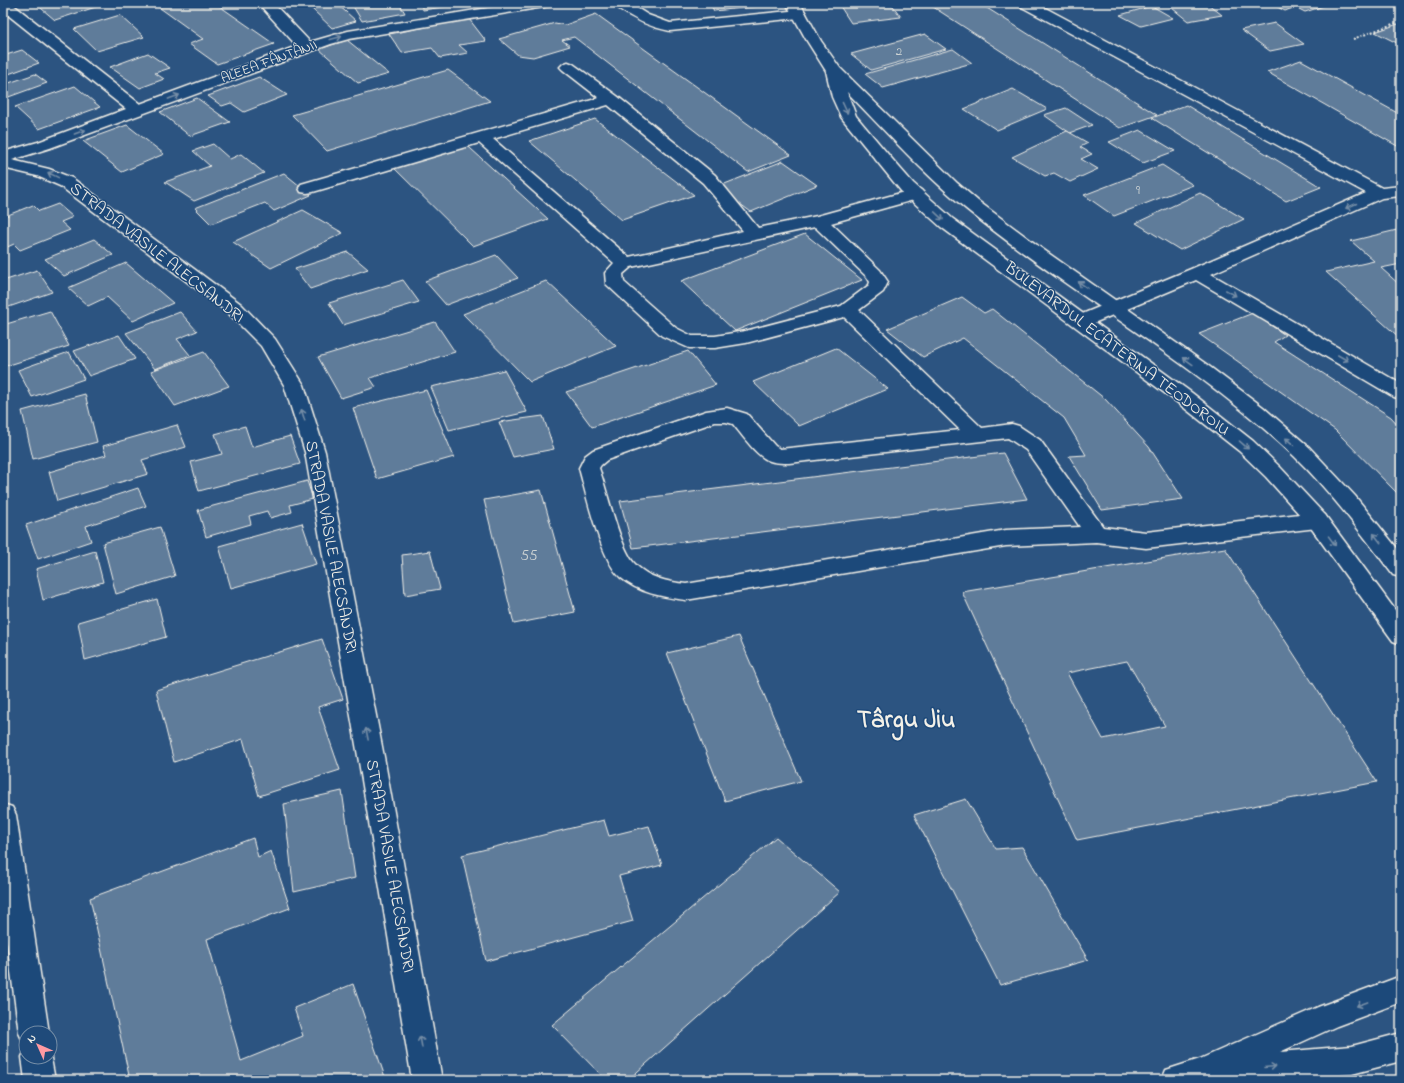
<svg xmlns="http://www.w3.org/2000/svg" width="1404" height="1083" font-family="'Indie Flower',sans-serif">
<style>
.building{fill:#5e7b9a;stroke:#f4f1e8;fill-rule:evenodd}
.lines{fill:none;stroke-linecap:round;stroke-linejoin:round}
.minor-casing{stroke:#f4f1e8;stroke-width:3}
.major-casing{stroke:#f4f1e8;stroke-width:3}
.path{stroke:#f4f1e8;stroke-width:2;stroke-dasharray:2 2;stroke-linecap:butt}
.minor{fill:#1f4a7a;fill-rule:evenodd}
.major{fill:#1f4a7a;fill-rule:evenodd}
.oneway{stroke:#748da6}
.labels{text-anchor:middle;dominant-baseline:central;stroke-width:3;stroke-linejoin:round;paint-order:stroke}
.far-number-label{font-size:13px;fill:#ced4d4}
.far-street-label{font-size:14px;fill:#f4f1e8;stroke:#1f4a7a}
.number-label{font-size:15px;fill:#ced4d4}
.street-label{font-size:17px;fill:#f4f1e8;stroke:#1f4a7a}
.town-label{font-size:25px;font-weight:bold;fill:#f4f1e8;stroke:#1f4a7a}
</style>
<rect width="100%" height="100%" fill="#2c5481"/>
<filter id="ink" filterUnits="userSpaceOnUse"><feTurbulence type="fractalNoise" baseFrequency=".025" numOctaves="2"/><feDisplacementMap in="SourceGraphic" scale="8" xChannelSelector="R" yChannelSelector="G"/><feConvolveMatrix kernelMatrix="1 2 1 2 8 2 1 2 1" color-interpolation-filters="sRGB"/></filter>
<g filter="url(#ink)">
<g class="building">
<path d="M35,3H100L102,5L55,20Z"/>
<path d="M153,3H215L274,44L217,64L189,44L203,39Z"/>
<path d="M333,3H336L356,21L332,28L312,9Z"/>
<path d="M351,3H399L405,13L362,21Z"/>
<path d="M420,3H469L423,10Z"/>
<path d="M710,3H760L762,6L714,11Z"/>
<path d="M838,3H891L901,17L851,23Z"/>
<path d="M927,3H979L1157,115L1120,128Z"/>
<path d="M1171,3H1207L1222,15L1188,21L1167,4Z"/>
<path d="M1270,3H1327L1330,4L1305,12L1295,7L1285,11Z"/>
<path d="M1152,6L1173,18L1141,26L1120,15Z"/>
<path d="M596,14L791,155L748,172L574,37L562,40L570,46L533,57L518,55L499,39L555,23L565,25Z"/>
<path d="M120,15L144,37L97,51L74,29Z"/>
<path d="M469,19L486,41L459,45L468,53L440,58L432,48L402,53L389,34Z"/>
<path d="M1275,23L1304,44L1270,51L1241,30Z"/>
<path d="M1401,23V45L1375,32Z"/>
<path d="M925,34L946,49L871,70L851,54Z"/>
<path d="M347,40L389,74L358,83L319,49Z"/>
<path d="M953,49L972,63L883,88L865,74Z"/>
<path d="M22,50L39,63L3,76V56Z"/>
<path d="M148,53L170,68L155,73L164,79L140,88L110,67Z"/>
<path d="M1301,60L1401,115V146L1399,147L1267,72Z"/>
<path d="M448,70L490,101L327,151L292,115Z"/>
<path d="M35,74L47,83L3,99V85Z"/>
<path d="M259,77L287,95L244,112L231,103L222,106L208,96Z"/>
<path d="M75,86L100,107L39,129L15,107Z"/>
<path d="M1013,89L1047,109L997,130L964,109Z"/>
<path d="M197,98L230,122L190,136L160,112Z"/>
<path d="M1186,105L1321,187L1286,201L1152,118Z"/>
<path d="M1066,108L1092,125L1070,133L1044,115Z"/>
<path d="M595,119L694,195L622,220L529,141Z"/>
<path d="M127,125L164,154L122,172L83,141Z"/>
<path d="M1140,130L1175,151L1143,163L1109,142Z"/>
<path d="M1067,131L1088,143L1080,147L1092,154L1081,159L1098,169L1070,182L1054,173L1045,176L1012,157Z"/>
<path d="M459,138L548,219L473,246L387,161Z"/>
<path d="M213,144L230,159L241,154L264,173L194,201L165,182L210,166L193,151Z"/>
<path d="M783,161L817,185L751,212L717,187Z"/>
<path d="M1162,165L1193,185L1114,216L1084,195Z"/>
<path d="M284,173L311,195L274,211L265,203L211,224L195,208Z"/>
<path d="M1200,193L1244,219L1180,250L1136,223Z"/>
<path d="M58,204L73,217L61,222L70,230L20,250L14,244L3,249V217L33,205L39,211Z"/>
<path d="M303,210L343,233L271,268L233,242Z"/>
<path d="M1401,229V264L1381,268L1401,286V339L1326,272L1374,261L1351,241Z"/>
<path d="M805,234L862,280L735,331L681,281Z"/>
<path d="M94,239L113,255L64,276L45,259Z"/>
<path d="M348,252L368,269L310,289L295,269Z"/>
<path d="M496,255L518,278L446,305L425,281Z"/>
<path d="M126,263L173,303L133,321L107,297L88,306L68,288Z"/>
<path d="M37,270L52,292L3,309V281Z"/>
<path d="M403,280L419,302L343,325L329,303Z"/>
<path d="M546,281L616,346L530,382L463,314Z"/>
<path d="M962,297L984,313L992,309L1105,399L1149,447L1183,499L1102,510L1069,456L1086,455L1064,418L963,338L923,357L887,329Z"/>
<path d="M50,311L69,346L3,367V325Z"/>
<path d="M180,312L197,331L177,339L190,355L155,369L126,333Z"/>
<path d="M1253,313L1285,335L1274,342L1391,417L1401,428V494H1398L1335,430L1199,334Z"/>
<path d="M435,322L455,352L370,378L376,387L341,398L318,357Z"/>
<path d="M119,335L135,359L89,376L74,351Z"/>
<path d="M836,348L888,389L799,426L753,382Z"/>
<path d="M688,351L716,385L592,427L566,392Z"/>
<path d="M69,352L84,379L32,397L18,370Z"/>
<path d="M204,352L229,386L175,406L151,371Z"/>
<path d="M504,370L527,412L449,430L431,387Z"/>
<path d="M426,390L454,457L377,479L353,408Z"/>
<path d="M85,394L97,442L33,459L22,411Z"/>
<path d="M543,416L554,449L513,457L499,422Z"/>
<path d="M177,425L186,447L142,460L148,474L57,501L49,472L106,455L103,446Z"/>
<path d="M245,426L252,447L290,436L300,464L199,491L191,462L222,454L215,434Z"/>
<path d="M1003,453L1027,499L633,548L620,501Z"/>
<path d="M307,481L313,499L290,505L292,512L270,518L267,511L249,516L251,524L206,537L198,510Z"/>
<path d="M138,488L146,506L86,526L91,541L38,559L26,525Z"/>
<path d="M541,490L575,612L514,624L484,500Z"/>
<path d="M302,523L316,564L231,588L219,546Z"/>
<path d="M160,527L175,576L116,594L103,543Z"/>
<path d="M1225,548L1377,782L1077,840L962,592ZM1127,661L1165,726L1103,739L1067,673Z"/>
<path d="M95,551L103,582L43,600L36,569Z"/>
<path d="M430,551L440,589L405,595L402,555Z"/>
<path d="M157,599L166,637L85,660L78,622Z"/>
<path d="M739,636L801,781L725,801L667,653Z"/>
<path d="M322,639L343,699L318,707L340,770L259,796L243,739L174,762L156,690Z"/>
<path d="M342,791L355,878L294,892L284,804Z"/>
<path d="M966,799L996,849L1022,847L1088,960L1000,985L914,815Z"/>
<path d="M604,820L609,836L649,826L662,865L619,876L633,921L486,961L462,855Z"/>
<path d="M776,837L840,892L628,1080H606L552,1025Z"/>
<path d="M253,838L258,857L271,851L290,908L207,939L241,1061L303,1036L294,1008L353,984L386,1080H130L90,898Z"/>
</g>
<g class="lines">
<defs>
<g id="minor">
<path d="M3,3H11L140,104L297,46L258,3H273L310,42L348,31L518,3H551L549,6L544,7L349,39L331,44L50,148L12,160L49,169L72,178L241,304L275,339L304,385L325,452L385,762L442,1080H412L359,762L305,452L284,385L261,346L227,312L60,186L37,176L3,168V152L38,142L126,109L3,11Z"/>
<path d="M613,3H629L648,15L670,23L799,10L804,11L806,14L804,17L799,18L670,31C649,27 633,19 615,6Z"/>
<path d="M1018,3H1036L1382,188L1401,186V196L1382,198L1211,274L1401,384V399L1394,397L1196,280L1089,325L1082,327L1075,325L1073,321L1075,317L1191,269L1366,193L1020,6Z"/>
<path d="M568,62L573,64L617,96L715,175L758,228L817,216L915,189L921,190L924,194L921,198L831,223L880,270L888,282L883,292L859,310L982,428L1012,424L1019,426L1040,440L1103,527L1146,532L1317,512L1325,515L1328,520L1325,525L1317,528L1146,548L1096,542L1006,546L686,600C662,597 639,593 620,577C601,560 586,494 579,468L585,456L593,450L706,411L727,408L747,414L775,446L780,449L960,430L844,317L746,343L715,348H689L662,336L606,284L605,273L614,263L479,143L313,192L307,193L301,192L299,188L301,184L599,98L563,70L560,67L563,64ZM608,105L703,183L743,231L629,257L493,139ZM815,227L867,277L870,282L869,285L841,306L745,331L715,336H692L676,328L624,282L623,274L631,267ZM715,422H726L733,424C742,435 757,457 770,461C776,463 783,463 789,463L1008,438L1026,450L1080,527L1006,530L686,584C668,582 648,578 635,564C620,549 607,490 599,468L601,465L607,460Z"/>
<path d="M3,804L12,807L16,815L49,1033H26V1043H24L19,1033L3,911Z"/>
<path d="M26,1049V1057H50V1053L55,1080H25L22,1057Z"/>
</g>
<g id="major">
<path d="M786,3H800L821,41L840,68L957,183L978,201L1041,248L1206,364L1263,407L1309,447L1355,496L1401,553V577L1393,575C1362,534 1331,492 1294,456C1194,361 1071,295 965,208C923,173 885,131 847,92L856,116L892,159L913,183L953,219L1192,393L1253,441L1280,467L1325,515L1401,618V644L1393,641L1309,525L1266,477L1239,451L1178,403L941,227L901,191L841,117L832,97L826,71L807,41Z"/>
<path d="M1401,976V1002L1337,1026L1280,1052L1352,1046L1401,1033V1061L1352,1074L1279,1080H1162L1166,1070L1200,1059L1318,1007Z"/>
</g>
</defs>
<use href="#minor" class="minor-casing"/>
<use href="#major" class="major-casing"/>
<path class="path" d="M1353,39L1401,21"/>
<use href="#minor" class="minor"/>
<use href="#major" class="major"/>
</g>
<defs><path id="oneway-shaft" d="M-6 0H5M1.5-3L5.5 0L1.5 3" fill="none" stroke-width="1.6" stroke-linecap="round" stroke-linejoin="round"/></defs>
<g class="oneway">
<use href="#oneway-shaft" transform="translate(336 38) rotate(-15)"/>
<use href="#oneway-shaft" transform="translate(174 97) rotate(-20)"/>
<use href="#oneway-shaft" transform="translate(845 108) rotate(65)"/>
<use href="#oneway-shaft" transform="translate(80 132) rotate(-20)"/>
<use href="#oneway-shaft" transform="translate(53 175) rotate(-154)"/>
<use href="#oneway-shaft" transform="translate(1351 206) rotate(156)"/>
<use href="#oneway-shaft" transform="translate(939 216) rotate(43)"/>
<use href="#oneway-shaft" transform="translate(1083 285) rotate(-145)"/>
<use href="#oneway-shaft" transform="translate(1231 293) rotate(30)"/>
<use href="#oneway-shaft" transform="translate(1343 358) rotate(30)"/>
<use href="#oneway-shaft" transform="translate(1188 361) rotate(-144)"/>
<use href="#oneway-shaft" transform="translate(303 415) rotate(-107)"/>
<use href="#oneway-shaft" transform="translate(1290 442) rotate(-139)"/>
<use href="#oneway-shaft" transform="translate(1244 445) rotate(41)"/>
<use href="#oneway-shaft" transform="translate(1377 538) rotate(-128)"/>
<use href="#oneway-shaft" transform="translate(1332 541) rotate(54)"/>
<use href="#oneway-shaft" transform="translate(367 734) rotate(-101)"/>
<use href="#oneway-shaft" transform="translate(1362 1004) rotate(160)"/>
<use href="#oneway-shaft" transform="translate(421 1042) rotate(-100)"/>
<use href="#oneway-shaft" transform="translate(1270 1067) rotate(-5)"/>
</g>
</g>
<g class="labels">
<g class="far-number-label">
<text x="899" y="51">2</text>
<text x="1138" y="190">9</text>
</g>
<g class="far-street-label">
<text transform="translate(269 62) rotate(-20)">ALEEA FÂNTÂNII</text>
</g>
<g class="number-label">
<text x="529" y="556">55</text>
</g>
<g class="street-label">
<text transform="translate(157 253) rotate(38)">STRADA VASILE ALECSANDRI</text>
<text transform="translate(1117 349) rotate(37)">BULEVARDUL ECATERINA TEODOROIU</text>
<text transform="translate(331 547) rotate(79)">STRADA VASILE ALECSANDRI</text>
<text transform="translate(390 866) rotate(80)">STRADA VASILE ALECSANDRI</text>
</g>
<g class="town-label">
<text x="906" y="721">Târgu Jiu</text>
</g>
</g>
<rect width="1404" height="1083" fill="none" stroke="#1f4a7a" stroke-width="16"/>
<rect x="8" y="8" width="1388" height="1067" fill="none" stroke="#f4f1e8" stroke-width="1.5" filter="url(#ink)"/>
<g transform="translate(38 1045) rotate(315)"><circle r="19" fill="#1f4a7a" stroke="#748da6"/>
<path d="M0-3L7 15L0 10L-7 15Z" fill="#ff9aa2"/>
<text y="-6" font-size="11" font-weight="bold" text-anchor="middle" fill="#f4f1e8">N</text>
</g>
</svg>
